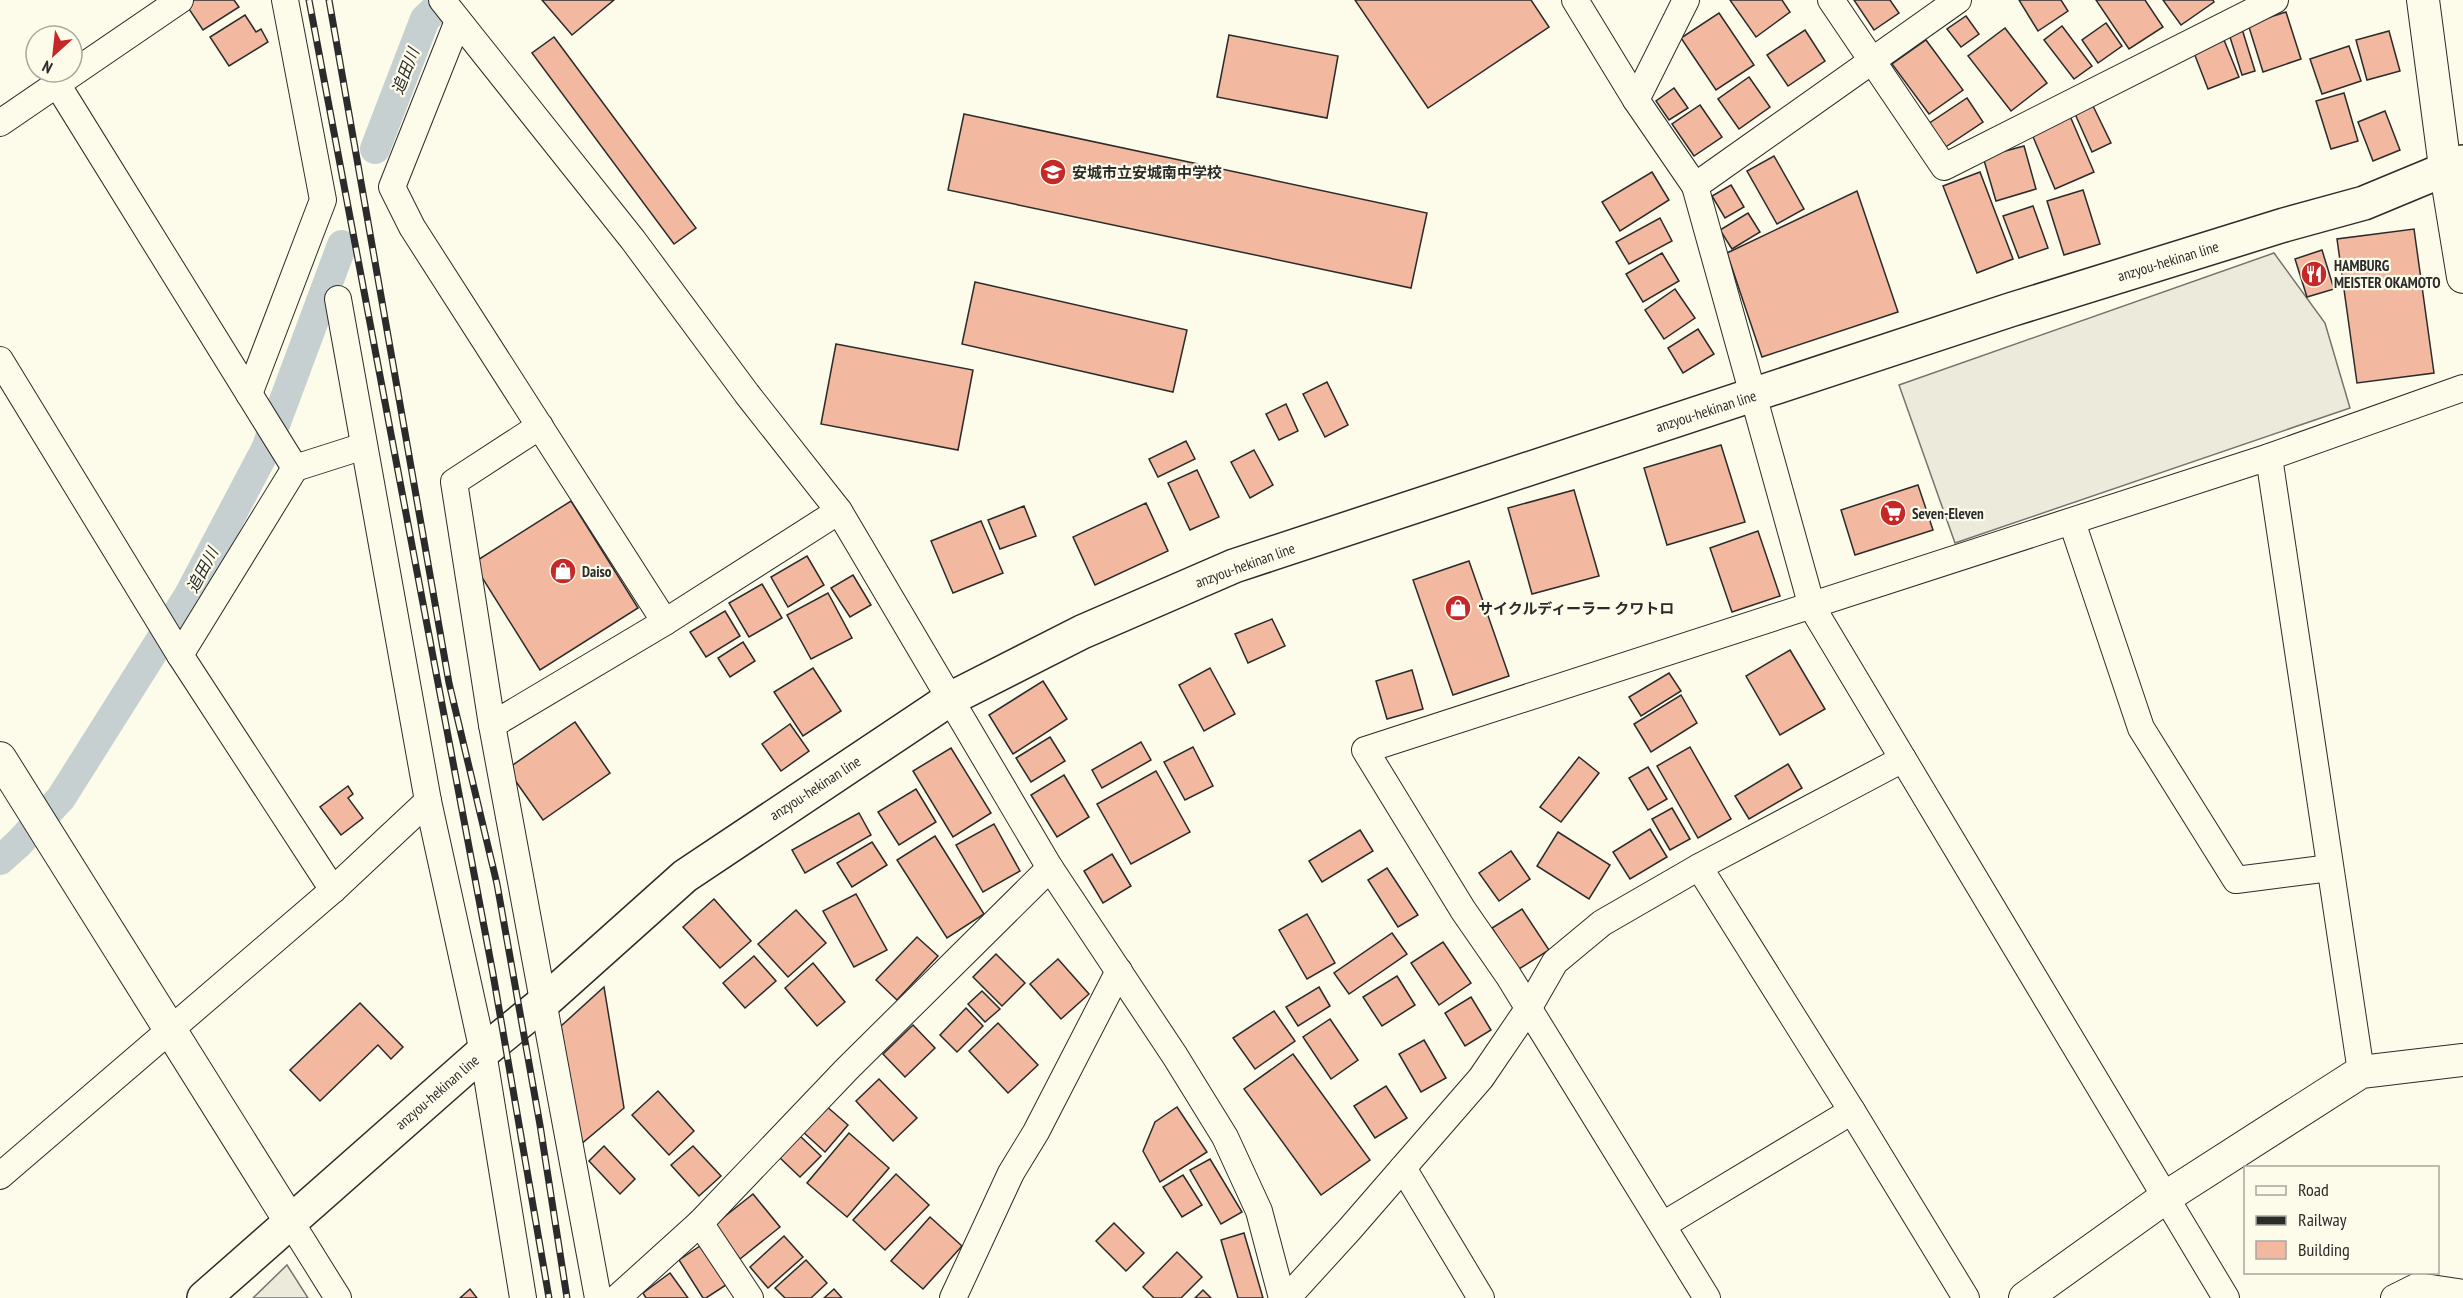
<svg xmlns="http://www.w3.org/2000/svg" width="2463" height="1298" font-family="'PT Sans Narrow','Noto Sans JP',sans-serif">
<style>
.parking{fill:#eceadb;stroke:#74746e;stroke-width:1.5}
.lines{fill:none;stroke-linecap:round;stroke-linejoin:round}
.canal{stroke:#c7d0d0;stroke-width:30}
.building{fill:#f2b8a0;stroke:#2b2b2b;stroke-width:1.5}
.minor-casing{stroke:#2b2b2b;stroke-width:28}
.tertiary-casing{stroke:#2b2b2b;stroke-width:34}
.primary-casing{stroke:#2b2b2b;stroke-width:36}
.minor{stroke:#fdfbea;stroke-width:26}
.tertiary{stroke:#fdfbea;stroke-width:32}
.primary{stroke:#fdfbea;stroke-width:33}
.rail-casing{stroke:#2b2b2b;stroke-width:7}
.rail{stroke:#fdfbea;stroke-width:4.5;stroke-dasharray:14;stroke-linecap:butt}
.labels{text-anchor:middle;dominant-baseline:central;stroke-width:4.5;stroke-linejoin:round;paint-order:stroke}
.poi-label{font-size:15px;font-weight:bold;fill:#2b2b2b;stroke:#fdfbea;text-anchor:start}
.street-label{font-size:15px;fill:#2b2b2b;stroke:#fdfbea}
.water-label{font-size:16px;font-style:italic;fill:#2b2b2b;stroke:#fdfbea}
</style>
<rect width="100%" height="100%" fill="#fdfbea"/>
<g class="parking">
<path d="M2274,253L2325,323L2350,408L1955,543L1899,385Z"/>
<path d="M287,1265L308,1298H253Z"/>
</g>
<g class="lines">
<g class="canal">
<path d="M375,149L425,19L445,0"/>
<path d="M0,860L18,844L61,798L189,595L266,449L342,245"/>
</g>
</g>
<g class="building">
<path d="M189,0H234L239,7L203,30L185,3Z"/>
<path d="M542,0H614L572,35Z"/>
<path d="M1355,0H1531L1549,27L1428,108Z"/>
<path d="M1730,0H1782L1790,12L1756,37Z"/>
<path d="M1854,0H1890L1899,13L1874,30Z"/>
<path d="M2019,0H2061L2068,11L2038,31Z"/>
<path d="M2096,0H2145L2163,27L2129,49Z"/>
<path d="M2163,0H2213L2214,2L2181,25Z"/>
<path d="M2286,12L2301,59L2263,72L2248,24Z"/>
<path d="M1719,13L1754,65L1716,90L1681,38Z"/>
<path d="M245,15L256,32L261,29L268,42L229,66L210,37Z"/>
<path d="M1966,16L1979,34L1961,47L1947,29Z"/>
<path d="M2106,23L2122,46L2098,63L2082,40Z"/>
<path d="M2062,26L2092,66L2074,79L2044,40Z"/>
<path d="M2005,28L2047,83L2011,111L1968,56Z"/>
<path d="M2242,29L2255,71L2242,75L2229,34Z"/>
<path d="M1805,30L1825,61L1788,86L1767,55Z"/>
<path d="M2389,31L2400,71L2367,80L2356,40Z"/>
<path d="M1229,35L1338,56L1327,118L1217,97Z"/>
<path d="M554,37L696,228L674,244L532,53Z"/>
<path d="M1926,40L1963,90L1929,114L1892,64Z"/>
<path d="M2224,40L2239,77L2208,89L2194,53Z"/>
<path d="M2349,46L2361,81L2322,94L2310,59Z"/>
<path d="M1749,77L1770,107L1739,129L1718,99Z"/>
<path d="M1674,88L1688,108L1669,120L1656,101Z"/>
<path d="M2344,93L2358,141L2331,149L2316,101Z"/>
<path d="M1967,98L1983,122L1944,148L1928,124Z"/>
<path d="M1700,105L1722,137L1694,156L1672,124Z"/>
<path d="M2093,106L2111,143L2092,152L2075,114Z"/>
<path d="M2385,111L2400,150L2373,161L2358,122Z"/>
<path d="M964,114L1427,213L1411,288L948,190Z"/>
<path d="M2070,116L2094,172L2055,189L2031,132Z"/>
<path d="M2024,146L2036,189L1996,201L1983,157Z"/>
<path d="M1774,156L1804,209L1777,224L1747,171Z"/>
<path d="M1652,172L1669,200L1620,231L1602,202Z"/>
<path d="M1980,172L2013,259L1977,273L1943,186Z"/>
<path d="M1731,185L1744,207L1725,218L1712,196Z"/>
<path d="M2083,190L2100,244L2064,255L2047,201Z"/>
<path d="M1857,191L1898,312L1762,357L1727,253Z"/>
<path d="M2033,206L2048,248L2019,258L2003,216Z"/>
<path d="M1748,213L1760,232L1732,249L1720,230Z"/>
<path d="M1660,218L1672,241L1629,264L1616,242Z"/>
<path d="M2414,229L2434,373L2357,383L2337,239Z"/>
<path d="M2322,250L2334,289L2307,297L2295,259Z"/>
<path d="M1662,253L1679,281L1643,302L1626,274Z"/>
<path d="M975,282L1187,330L1173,392L962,344Z"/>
<path d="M1675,289L1695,318L1664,339L1645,310Z"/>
<path d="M1698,329L1714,354L1683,373L1668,348Z"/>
<path d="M836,344L973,370L958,450L821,424Z"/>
<path d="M1327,382L1348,425L1325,437L1303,394Z"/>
<path d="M1286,404L1298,431L1279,440L1266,414Z"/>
<path d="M1186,441L1195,459L1158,477L1149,459Z"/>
<path d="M1721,445L1745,522L1667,545L1644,468Z"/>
<path d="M1254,450L1273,485L1250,498L1231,462Z"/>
<path d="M1197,470L1219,517L1190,530L1168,483Z"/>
<path d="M1918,485L1933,530L1855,555L1841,510Z"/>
<path d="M1574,490L1599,576L1532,594L1508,508Z"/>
<path d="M571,501L638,608L540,670L473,563Z"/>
<path d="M1146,503L1168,551L1095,585L1073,537Z"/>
<path d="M1024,506L1036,536L1000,549L988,520Z"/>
<path d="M981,521L1003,573L953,593L931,541Z"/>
<path d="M1758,531L1780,596L1732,612L1710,548Z"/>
<path d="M807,556L824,585L788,607L771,577Z"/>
<path d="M1469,561L1509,676L1453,695L1413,580Z"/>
<path d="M853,575L871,605L850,617L831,588Z"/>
<path d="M762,584L782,618L749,637L729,603Z"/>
<path d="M828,593L852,638L811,659L787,615Z"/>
<path d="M725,611L740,636L706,657L690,632Z"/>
<path d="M1272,619L1285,646L1248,663L1235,634Z"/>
<path d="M743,642L755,661L730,677L718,658Z"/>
<path d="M1790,650L1825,709L1780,735L1746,676Z"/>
<path d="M813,668L841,711L803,736L774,692Z"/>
<path d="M1210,668L1235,714L1204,731L1179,685Z"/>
<path d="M1412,670L1423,709L1387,719L1376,681Z"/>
<path d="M1669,673L1681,691L1641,716L1629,697Z"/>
<path d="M1043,681L1067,719L1013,754L989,715Z"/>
<path d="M1681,695L1697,723L1651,752L1634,724Z"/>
<path d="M575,722L610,773L543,820L507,769Z"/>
<path d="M790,724L809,751L781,771L762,744Z"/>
<path d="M1050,737L1065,761L1031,782L1016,758Z"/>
<path d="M1141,742L1151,760L1102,788L1092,770Z"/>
<path d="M1193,747L1213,786L1185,800L1164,762Z"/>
<path d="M1690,747L1731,819L1698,838L1657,766Z"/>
<path d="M951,748L991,813L953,837L913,771Z"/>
<path d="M1579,757L1599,773L1561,822L1540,807Z"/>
<path d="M1788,764L1802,788L1749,819L1735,796Z"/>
<path d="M1648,767L1667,799L1648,810L1629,778Z"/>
<path d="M1156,771L1190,832L1131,864L1097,804Z"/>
<path d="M1064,775L1089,817L1057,837L1031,795Z"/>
<path d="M348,786L353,794L348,798L363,818L341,835L320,807Z"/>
<path d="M916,789L936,822L899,845L878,812Z"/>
<path d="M1672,808L1690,839L1670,850L1652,819Z"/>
<path d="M859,813L871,835L805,873L792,850Z"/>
<path d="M994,824L1020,871L983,892L956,845Z"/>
<path d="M1650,829L1667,857L1630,879L1613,852Z"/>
<path d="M1360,830L1373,851L1322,882L1309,861Z"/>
<path d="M1558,832L1610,865L1589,899L1537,866Z"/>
<path d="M935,836L984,914L947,938L897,860Z"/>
<path d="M872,842L887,865L852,887L837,863Z"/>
<path d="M1511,851L1530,879L1499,901L1479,873Z"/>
<path d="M1112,854L1131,886L1103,903L1084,871Z"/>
<path d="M1387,868L1418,915L1398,927L1368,880Z"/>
<path d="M856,894L887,950L854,967L823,911Z"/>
<path d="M714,899L751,941L720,968L683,927Z"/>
<path d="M1522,909L1549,950L1519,969L1492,928Z"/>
<path d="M796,910L826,943L788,977L758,944Z"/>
<path d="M1307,914L1335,963L1307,979L1279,930Z"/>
<path d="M1392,933L1407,954L1349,994L1334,973Z"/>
<path d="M917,937L938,956L897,1000L876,980Z"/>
<path d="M1443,942L1471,983L1439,1005L1411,963Z"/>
<path d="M996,954L1025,983L1002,1006L973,977Z"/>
<path d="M754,956L776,981L745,1008L723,983Z"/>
<path d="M1058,959L1089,994L1061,1019L1030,984Z"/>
<path d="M813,963L845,1002L817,1026L785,988Z"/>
<path d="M1397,976L1415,1005L1382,1026L1363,997Z"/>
<path d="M604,987L624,1108L580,1145L561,1026Z"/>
<path d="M1319,987L1330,1006L1298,1026L1286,1007Z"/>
<path d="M982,991L1000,1009L985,1022L968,1004Z"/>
<path d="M1471,997L1491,1030L1465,1046L1445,1013Z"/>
<path d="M360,1003L403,1047L391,1059L378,1045L320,1101L290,1070Z"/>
<path d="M966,1008L983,1026L957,1052L940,1035Z"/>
<path d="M1274,1011L1295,1041L1255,1069L1233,1038Z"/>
<path d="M1330,1019L1358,1060L1331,1079L1303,1037Z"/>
<path d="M998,1023L1038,1065L1008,1093L969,1051Z"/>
<path d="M913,1025L935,1048L905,1077L883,1054Z"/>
<path d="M1424,1040L1446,1078L1421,1092L1399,1054Z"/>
<path d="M1293,1054L1370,1160L1321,1195L1244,1089Z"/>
<path d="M879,1079L917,1118L893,1141L856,1101Z"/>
<path d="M1386,1086L1407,1118L1375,1138L1354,1106Z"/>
<path d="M658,1091L694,1131L669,1155L632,1115Z"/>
<path d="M825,1105L848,1125L825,1152L802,1131Z"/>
<path d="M1177,1107L1207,1152L1160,1182L1143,1151L1155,1122Z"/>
<path d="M849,1133L889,1168L847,1217L807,1183Z"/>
<path d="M800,1136L821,1156L800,1177L780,1158Z"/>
<path d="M604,1146L635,1179L620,1194L589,1161Z"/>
<path d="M693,1146L721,1176L699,1196L671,1165Z"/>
<path d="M1210,1159L1242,1212L1221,1224L1190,1170Z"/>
<path d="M896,1174L929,1205L885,1250L853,1220Z"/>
<path d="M1183,1175L1202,1205L1182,1217L1163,1187Z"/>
<path d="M753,1194L780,1227L740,1259L714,1225Z"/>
<path d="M930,1217L962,1246L923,1289L891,1261Z"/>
<path d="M1114,1223L1144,1253L1126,1271L1096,1241Z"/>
<path d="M1244,1233L1263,1298H1238L1221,1240Z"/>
<path d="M784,1236L803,1257L768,1288L750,1267Z"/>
<path d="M700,1246L726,1285L706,1298H703L679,1260Z"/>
<path d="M1177,1252L1202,1277L1181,1298H1154L1143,1287Z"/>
<path d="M806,1260L827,1283L811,1298H785L775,1288Z"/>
<path d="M670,1273L688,1298H646L643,1293Z"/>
<path d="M470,1289L477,1298H460Z"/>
<path d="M834,1289L842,1298H824Z"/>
<path d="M1203,1290L1211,1298H1195Z"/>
</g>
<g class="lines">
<defs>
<g id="minor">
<path d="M442,0L633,240L747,394L839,511L1050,868L1175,1056L1225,1137L1259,1211L1282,1298"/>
<path d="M1575,0L1636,100L1695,186"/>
<path d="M1831,0L1944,167L2275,0"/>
<path d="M1958,0L1695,186L1812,607L2226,1298"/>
<path d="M458,21L392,187L412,227L665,622L492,725L454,482L540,426"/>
<path d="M57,84L295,468L180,655"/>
<path d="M1636,100L1686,0"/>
<path d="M0,123L180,0"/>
<path d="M338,299L428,801L483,1052L523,1298"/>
<path d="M0,360L180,655L333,890"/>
<path d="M249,394L323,200L285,0"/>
<path d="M2269,457L2361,1072"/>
<path d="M295,468L364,446"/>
<path d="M2072,522L2141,728L2236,880L2330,868"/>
<path d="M665,622L839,511"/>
<path d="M492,725L598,1298"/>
<path d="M1699,867L1852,1111L1966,1298"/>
<path d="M1403,1168L1481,1298"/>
<path d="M0,1176L333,890L428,801"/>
<path d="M290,1221L338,1298"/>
<path d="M700,1223L750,1298"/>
<path d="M1663,1225L1852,1111"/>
<path d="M617,1298L700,1223L847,1069L1050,868"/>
<path d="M953,1298L1011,1173L1036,1132L1119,971"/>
<path d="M1287,1298L1349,1230L1481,1078L1528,1009L1555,962L1602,923L1699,867L1903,759"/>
<path d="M1707,1298L1508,975L1463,910L1365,750L2269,457L2463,388"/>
<path d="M2394,1298L2418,1286L2463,1293"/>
</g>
<g id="tertiary">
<path d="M2423,0L2445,167L2463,277"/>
<path d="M0,758L290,1221"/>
<path d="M2025,1298L2166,1197L2361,1072L2463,1060"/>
</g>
<path id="primary" d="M204,1298L483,1052L543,1003L685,876L950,699L1082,632L1234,566L2010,310L2284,225L2364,203L2463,162"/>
</defs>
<use href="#minor" class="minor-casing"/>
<use href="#tertiary" class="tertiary-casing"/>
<use href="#primary" class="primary-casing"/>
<use href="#minor" class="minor"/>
<use href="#tertiary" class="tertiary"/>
<use href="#primary" class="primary"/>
<defs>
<g id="rail">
<path d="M309,0L493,974L549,1298"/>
<path d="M329,0L449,683L497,884L540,1125L567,1298"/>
</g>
</defs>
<use href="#rail" class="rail-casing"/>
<use href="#rail" class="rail"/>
</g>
<defs>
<symbol id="school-disc" viewBox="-11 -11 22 22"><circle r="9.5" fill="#c62828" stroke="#fdfbea"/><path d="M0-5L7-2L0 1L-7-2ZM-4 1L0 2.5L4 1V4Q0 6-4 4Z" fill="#fff"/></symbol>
<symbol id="restaurant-disc" viewBox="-11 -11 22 22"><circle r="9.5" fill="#c62828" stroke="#fdfbea"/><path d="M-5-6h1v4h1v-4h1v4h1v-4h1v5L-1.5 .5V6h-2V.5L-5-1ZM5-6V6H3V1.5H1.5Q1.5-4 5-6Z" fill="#fff"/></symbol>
<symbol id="supermarket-disc" viewBox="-11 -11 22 22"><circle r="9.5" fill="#c62828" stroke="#fdfbea"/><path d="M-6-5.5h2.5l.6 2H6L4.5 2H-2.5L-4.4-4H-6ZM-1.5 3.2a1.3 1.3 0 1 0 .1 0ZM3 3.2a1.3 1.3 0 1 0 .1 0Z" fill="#fff"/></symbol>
<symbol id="shop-disc" viewBox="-11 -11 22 22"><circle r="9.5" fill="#c62828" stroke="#fdfbea"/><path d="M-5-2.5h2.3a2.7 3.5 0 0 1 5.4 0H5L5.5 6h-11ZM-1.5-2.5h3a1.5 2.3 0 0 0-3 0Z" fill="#fff"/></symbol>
</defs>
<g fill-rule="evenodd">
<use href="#school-disc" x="1038" y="157" width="30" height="30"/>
<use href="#restaurant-disc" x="2299" y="259" width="30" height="30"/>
<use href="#supermarket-disc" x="1878" y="498" width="30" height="30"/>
<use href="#shop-disc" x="548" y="556" width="30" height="30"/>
<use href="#shop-disc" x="1443" y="593" width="30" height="30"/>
</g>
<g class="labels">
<g class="poi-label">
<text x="1072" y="172">安城市立安城南中学校</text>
<text x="2334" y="265">HAMBURG<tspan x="2334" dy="17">MEISTER OKAMOTO</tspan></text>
<text x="1912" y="513">Seven-Eleven</text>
<text x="582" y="571">Daiso</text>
<text x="1478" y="608">サイクルディーラー クワトロ</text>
</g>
<g class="street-label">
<text transform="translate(2168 261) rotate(-17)">anzyou-hekinan line</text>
<text transform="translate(1706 411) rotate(-18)">anzyou-hekinan line</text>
<text transform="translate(1245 565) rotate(-20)">anzyou-hekinan line</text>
<text transform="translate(815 788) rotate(-33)">anzyou-hekinan line</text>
<text transform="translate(437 1092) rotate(-41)">anzyou-hekinan line</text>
</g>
<g class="water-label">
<text transform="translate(405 71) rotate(-69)">追田川</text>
<text transform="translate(202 570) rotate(-62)">追田川</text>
</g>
</g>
<rect x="2244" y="1166" width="195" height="108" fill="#fdfbea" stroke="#a9a89e" stroke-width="1.5"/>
<rect x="2256" y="1186" width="30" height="9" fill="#fdfbea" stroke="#a9a89e" stroke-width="1.5"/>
<text x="2298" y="1196" font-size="18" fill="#2b2b2b">Road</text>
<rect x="2256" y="1216" width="30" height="9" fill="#2b2b2b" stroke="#a9a89e" stroke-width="1.5"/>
<text x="2298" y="1226" font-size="18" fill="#2b2b2b">Railway</text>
<rect x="2256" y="1241" width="30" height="18" fill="#f2b8a0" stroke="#a9a89e" stroke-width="1.5"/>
<text x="2298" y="1256" font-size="18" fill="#2b2b2b">Building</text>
<g transform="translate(54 54) rotate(207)"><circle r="28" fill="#fdfbea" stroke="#a9a89e" stroke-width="1.5"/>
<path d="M0-4.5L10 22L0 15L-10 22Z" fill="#c62828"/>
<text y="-9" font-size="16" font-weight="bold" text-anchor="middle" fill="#2b2b2b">N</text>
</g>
</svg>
